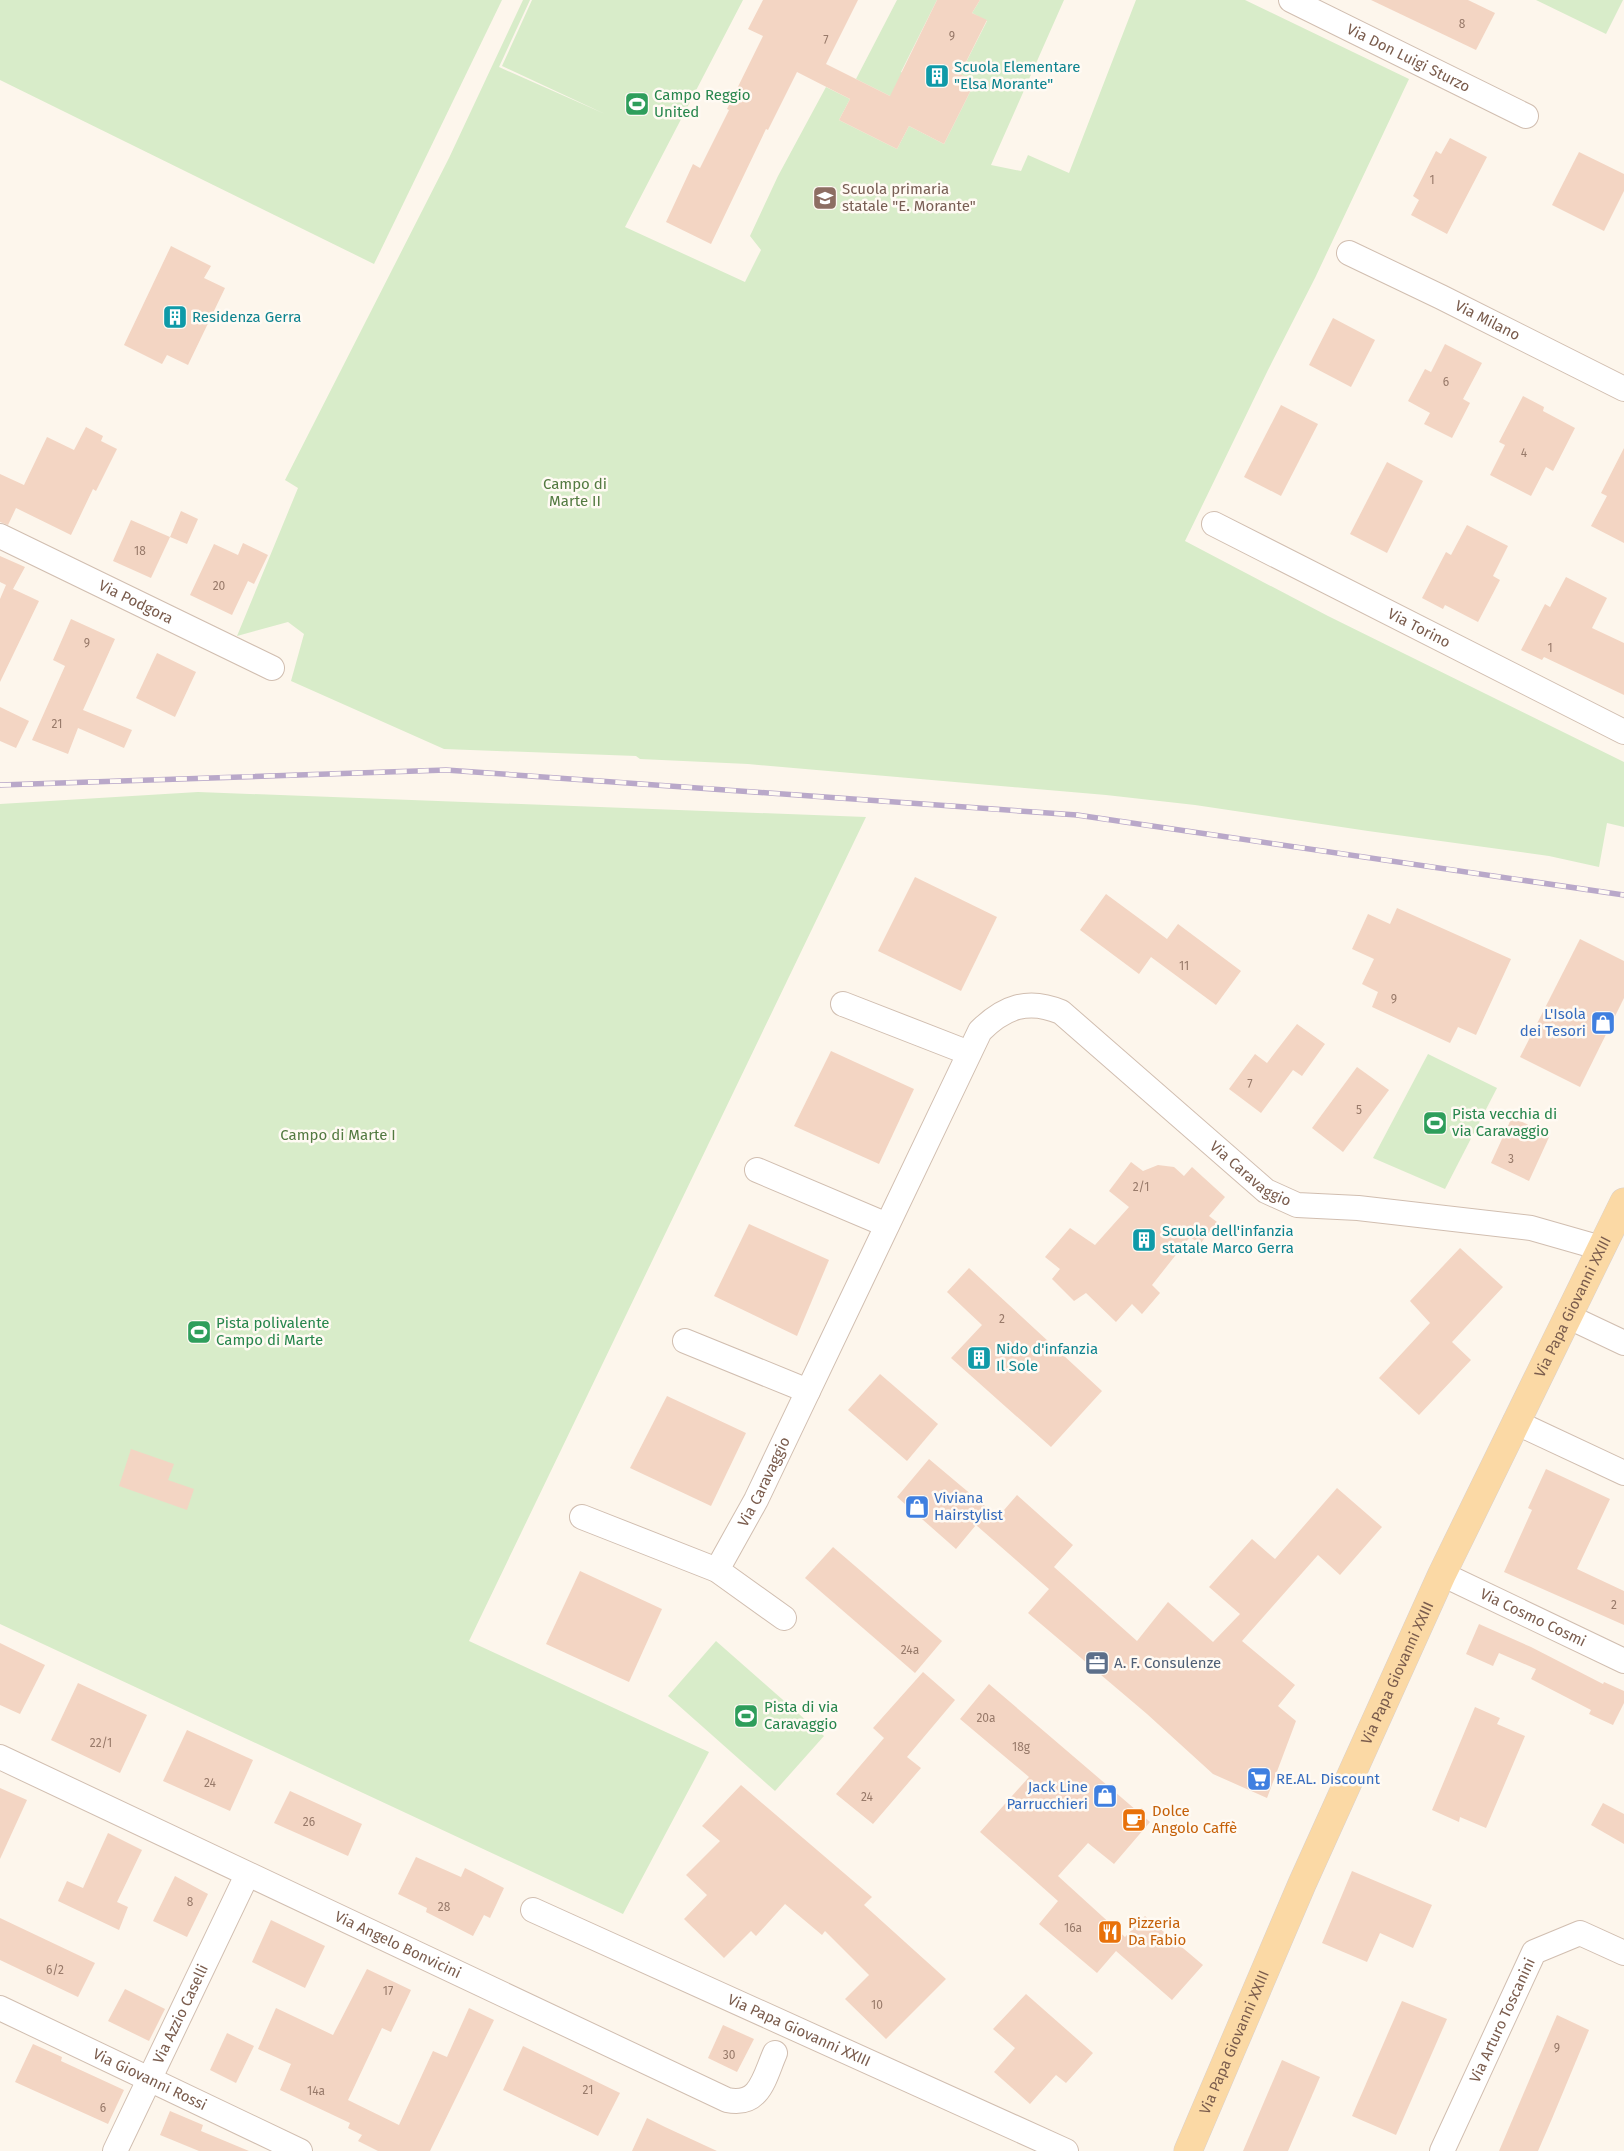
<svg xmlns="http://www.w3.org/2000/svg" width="1624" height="2151" font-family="'Fira Sans',sans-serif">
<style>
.green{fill:#d8ecc9}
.building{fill:#f3d5c3}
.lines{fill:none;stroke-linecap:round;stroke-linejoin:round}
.minor-casing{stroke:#d1beb0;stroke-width:26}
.major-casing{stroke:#dad1cd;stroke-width:29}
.minor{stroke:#fff;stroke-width:24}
.major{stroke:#fbd9a5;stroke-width:28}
.rail-casing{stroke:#b9a8c9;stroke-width:5.5}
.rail{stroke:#fffaf3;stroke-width:4;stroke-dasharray:11;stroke-linecap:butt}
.labels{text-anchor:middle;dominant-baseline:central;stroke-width:5;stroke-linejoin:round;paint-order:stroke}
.number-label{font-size:12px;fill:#987a6a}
.street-label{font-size:15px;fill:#7a5c4d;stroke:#fffaf3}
.culture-label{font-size:15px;fill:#0d838f;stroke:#fffaf3;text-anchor:start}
.leisure-label{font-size:15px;fill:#27864d;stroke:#fffaf3;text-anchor:start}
.education-label{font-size:15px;fill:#785e54;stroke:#fffaf3;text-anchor:start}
.park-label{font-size:15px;fill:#537a41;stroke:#fffaf3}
.shop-label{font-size:15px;fill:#366cbe;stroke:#fffaf3;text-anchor:end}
.service-label{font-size:15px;fill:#4e5e75;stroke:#fffaf3;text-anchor:start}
.food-label{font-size:15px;fill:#c56008;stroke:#fffaf3;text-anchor:start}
</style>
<rect width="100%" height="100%" fill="#fdf6ec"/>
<g class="green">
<path d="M0,0H502L374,264L0,80Z"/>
<path d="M523,0H530L499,67L605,114L502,66L532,0H743L625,227L745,282L761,250L750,236L778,176L826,87L850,99L839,120L897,149L909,126L944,144L975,82L960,74L987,21L972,13L980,0H1064L991,165L1021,171L1028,155L1069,173L1136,0H1245L1409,79L1315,278L1268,370L1185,541L1328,616L1624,762V827L1607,823L1599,867L1549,856L1368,831L1195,805L1106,795L748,764L640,759L636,756L444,749L291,681L304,634L288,622L237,636L298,488L285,480L449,158Z"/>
<path d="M897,0H937L901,72L929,86L918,110L856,79Z"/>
<path d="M1536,0H1623L1606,34Z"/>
<path d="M198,792L866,817L469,1641L709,1752L623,1914L0,1624V804Z"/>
<path d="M1428,1054L1497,1088L1445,1189L1373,1158Z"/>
<path d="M716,1641L824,1736L775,1791L668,1696Z"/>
</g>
<g class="building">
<path d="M763,0H858L826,64L890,96L937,0H980L972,13L987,20L960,74L975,82L944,144L909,126L897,149L839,120L850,99L797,72L768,130L766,129L711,244L666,222L693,164L700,168L729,110L727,109L763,36L748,29Z"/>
<path d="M1371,0H1468L1495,13L1476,50Z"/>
<path d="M1450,138L1487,157L1447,234L1411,215L1419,200L1413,196L1436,151L1441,154Z"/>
<path d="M1579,152L1624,174V191L1604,231L1552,205Z"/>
<path d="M171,246L211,266L204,278L225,288L188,365L167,355L162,364L124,345Z"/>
<path d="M1333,318L1375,340L1351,387L1309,365Z"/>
<path d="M1445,344L1482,363L1463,399L1470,403L1452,438L1424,424L1430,413L1408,401L1425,369L1431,372Z"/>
<path d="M1523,396L1544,407L1543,411L1575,428L1553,471L1546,467L1531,496L1490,475L1505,445L1499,442Z"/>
<path d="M1281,405L1318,424L1281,496L1244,477Z"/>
<path d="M86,427L103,436L101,441L117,449L96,491L93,489L71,535L16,508L8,525L0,522V474L24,485L47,437L74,450Z"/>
<path d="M1624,448V543L1591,526L1607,496L1601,493Z"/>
<path d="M1387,462L1423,481L1387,553L1350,534Z"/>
<path d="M181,511L198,519L187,544L170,537Z"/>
<path d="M131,520L170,537L151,578L113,561Z"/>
<path d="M1467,525L1508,546L1493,576L1500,580L1478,622L1445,605L1443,609L1422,598L1446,552L1451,555Z"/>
<path d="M243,543L268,555L254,584L248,581L232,615L190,595L214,544L238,555Z"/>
<path d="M0,556L25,567L13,589L39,601L0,682V599L6,585L0,582Z"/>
<path d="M1566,577L1607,598L1592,628L1624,643V695L1544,657L1542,660L1521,650L1545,604L1550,607Z"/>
<path d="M71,619L115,639L83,710L132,730L124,748L78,728L68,754L32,740L65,666L53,660Z"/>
<path d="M157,653L196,672L175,717L136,698Z"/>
<path d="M0,707L29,721L16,748L0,741Z"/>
<path d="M915,877L997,917L961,991L878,951Z"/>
<path d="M1106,894L1167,939L1178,924L1241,971L1216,1005L1151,957L1139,974L1080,930Z"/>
<path d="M1397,908L1511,959L1476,1035L1458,1027L1450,1043L1372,1007L1378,992L1362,984L1374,959L1352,949L1368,914L1390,924Z"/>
<path d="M1580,939L1624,961V998L1580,1087L1520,1057Z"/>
<path d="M1297,1024L1325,1044L1302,1076L1293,1070L1261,1113L1229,1089L1255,1054L1267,1063Z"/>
<path d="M831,1051L914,1089L879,1164L794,1126Z"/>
<path d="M1357,1067L1389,1090L1343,1152L1312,1128Z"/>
<path d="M1512,1117L1550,1135L1529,1181L1491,1163Z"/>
<path d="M1131,1162L1143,1171L1158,1165L1174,1167L1184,1176L1192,1167L1225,1197L1209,1216L1217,1222L1200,1244L1190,1237L1152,1285L1160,1293L1142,1314L1132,1304L1116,1322L1086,1293L1074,1301L1052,1279L1060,1269L1045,1257L1070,1228L1095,1245L1129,1207L1109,1191Z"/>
<path d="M749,1224L829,1260L797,1336L714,1296Z"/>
<path d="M1460,1248L1503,1287L1452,1342L1471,1360L1419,1415L1379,1378L1430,1323L1410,1301Z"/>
<path d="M969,1268L1102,1391L1051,1447L951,1358L982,1325L947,1292Z"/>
<path d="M880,1374L938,1424L907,1461L848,1410Z"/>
<path d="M667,1396L746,1433L711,1506L630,1468Z"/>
<path d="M131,1449L174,1464L168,1480L194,1489L187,1510L119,1486Z"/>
<path d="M929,1459L998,1517L1017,1495L1073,1545L1054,1567L1137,1641L1168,1602L1213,1642L1240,1614L1209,1587L1252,1539L1275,1559L1337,1488L1382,1527L1340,1575L1318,1555L1242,1641L1295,1685L1278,1706L1296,1721L1267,1798L1213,1774L1147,1714L1028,1613L1049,1589L976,1525L956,1549L897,1497Z"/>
<path d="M1546,1469L1610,1499L1577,1569L1624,1591V1625L1504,1572L1532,1510L1528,1508Z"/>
<path d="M833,1547L942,1641L915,1673L805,1578Z"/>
<path d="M580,1571L662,1609L629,1682L546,1644Z"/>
<path d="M1479,1624L1531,1647L1603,1684L1604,1682L1624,1691V1703L1613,1725L1589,1714L1591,1710L1531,1679L1536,1669L1499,1653L1493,1666L1466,1654Z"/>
<path d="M0,1643L45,1665L20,1714L0,1705Z"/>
<path d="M923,1672L955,1700L907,1757L921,1768L873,1824L836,1794L884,1738L873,1728Z"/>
<path d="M78,1683L147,1715L120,1773L51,1740Z"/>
<path d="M989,1684L1150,1822L1114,1864L1088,1843L1058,1876L1125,1937L1145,1916L1203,1965L1172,2000L1116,1951L1097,1973L1039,1924L1058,1901L980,1832L1029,1777L960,1719Z"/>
<path d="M1475,1707L1500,1718L1497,1724L1525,1736L1486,1828L1460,1817L1459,1822L1432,1810Z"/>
<path d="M187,1730L253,1760L230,1811L163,1781Z"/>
<path d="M741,1785L872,1897L864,1905L946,1979L886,2039L845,1999L869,1975L825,1931L822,1935L785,1904L756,1936L751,1931L724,1958L684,1919L707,1895L686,1875L720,1841L702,1826Z"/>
<path d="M0,1788L27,1800L0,1859Z"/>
<path d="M290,1791L362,1824L348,1856L274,1823Z"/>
<path d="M1603,1803L1624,1814V1844L1591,1825Z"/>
<path d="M108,1833L142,1850L117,1902L128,1907L119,1930L58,1901L67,1881L83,1888Z"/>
<path d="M416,1857L461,1877L465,1868L504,1888L490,1918L484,1915L473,1936L426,1912L427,1908L398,1894Z"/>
<path d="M1352,1871L1432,1905L1413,1948L1380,1933L1367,1962L1322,1943Z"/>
<path d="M175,1876L208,1894L187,1937L153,1921Z"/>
<path d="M0,1918L95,1963L78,1997L0,1960Z"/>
<path d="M271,1920L325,1946L305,1988L252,1962Z"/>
<path d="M367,1969L411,1990L391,2032L382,2028L348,2100L399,2125L433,2051L447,2057L469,2008L494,2020L430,2151H378L358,2141L362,2135L348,2128L350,2123L280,2090L291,2064L258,2049L276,2008L333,2035Z"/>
<path d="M125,1989L165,2009L149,2041L108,2021Z"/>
<path d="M1026,1994L1093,2053L1066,2083L1056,2075L1030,2104L994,2072L1015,2048L993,2029Z"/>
<path d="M1402,2001L1447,2019L1396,2135L1352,2116Z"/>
<path d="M1557,2015L1589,2030L1551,2121L1538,2151H1499Z"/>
<path d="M723,2025L754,2039L737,2072L708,2058Z"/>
<path d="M227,2033L254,2046L236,2083L210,2070Z"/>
<path d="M33,2044L62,2057L61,2061L124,2090L108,2124L15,2082Z"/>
<path d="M523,2046L620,2093L598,2136L503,2090Z"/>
<path d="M1282,2060L1320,2077L1288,2151H1243Z"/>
<path d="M170,2111L203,2125L201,2131L249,2151H199L160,2135Z"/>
<path d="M647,2118L665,2127L717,2151H632Z"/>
</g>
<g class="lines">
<defs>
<g id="minor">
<path id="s1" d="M1291,0L1526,116"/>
<path id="s2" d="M1349,253L1441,297L1624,389"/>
<path id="s3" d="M1214,524L1624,732"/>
<path id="s4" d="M0,536L272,668"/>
<path d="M843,1004L969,1053"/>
<path d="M757,1170L887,1225"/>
<path d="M1567,1316L1624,1343"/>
<path d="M685,1341L808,1391"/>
<path d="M1515,1422L1624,1473"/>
<path d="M582,1517L717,1570L784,1618"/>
<path id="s5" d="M717,1570L756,1500L980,1031C1004,1007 1028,998 1061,1012L1266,1191L1297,1205L1358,1208L1531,1228L1601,1248"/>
<path id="s6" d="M1442,1574L1624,1661"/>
<path id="s7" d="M0,1757L727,2100C760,2107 764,2078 775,2053"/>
<path id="s8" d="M533,1910L1066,2151"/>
<path id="s9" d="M0,2008L300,2151"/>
<path id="s10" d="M115,2151L247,1875"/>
<path id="s11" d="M1442,2151L1534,1952L1580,1933L1624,1953"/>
</g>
<g id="major">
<path id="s12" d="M1188,2151L1302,1884L1442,1574L1624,1202"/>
</g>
</defs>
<use href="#minor" class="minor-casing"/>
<use href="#major" class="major-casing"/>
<use href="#minor" class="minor"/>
<use href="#major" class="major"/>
<defs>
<path id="rail" d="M0,785L446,770L1077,815L1624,895"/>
</defs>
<use href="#rail" class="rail-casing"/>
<use href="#rail" class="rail"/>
</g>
<defs>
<symbol id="building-square" viewBox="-11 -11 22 22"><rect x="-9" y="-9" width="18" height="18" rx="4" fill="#0f9aa8" stroke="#fffaf3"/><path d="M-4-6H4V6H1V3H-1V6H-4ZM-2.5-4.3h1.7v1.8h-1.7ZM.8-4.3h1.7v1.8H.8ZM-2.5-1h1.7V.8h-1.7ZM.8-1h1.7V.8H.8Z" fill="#fff"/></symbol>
<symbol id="stadium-square" viewBox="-11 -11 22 22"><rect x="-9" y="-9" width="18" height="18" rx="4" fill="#2e9e5b" stroke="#fffaf3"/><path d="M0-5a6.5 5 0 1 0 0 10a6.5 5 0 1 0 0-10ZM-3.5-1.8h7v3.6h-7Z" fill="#fff"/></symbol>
<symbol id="school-square" viewBox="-11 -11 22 22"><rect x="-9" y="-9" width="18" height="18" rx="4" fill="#8d6e63" stroke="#fffaf3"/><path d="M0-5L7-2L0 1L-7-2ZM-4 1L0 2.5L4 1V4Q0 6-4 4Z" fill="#fff"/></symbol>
<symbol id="shop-square" viewBox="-11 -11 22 22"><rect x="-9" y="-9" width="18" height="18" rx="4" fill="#3f7fe0" stroke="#fffaf3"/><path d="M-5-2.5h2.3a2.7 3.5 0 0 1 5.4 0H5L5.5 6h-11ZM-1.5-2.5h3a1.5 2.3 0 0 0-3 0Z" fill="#fff"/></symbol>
<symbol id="office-square" viewBox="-11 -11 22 22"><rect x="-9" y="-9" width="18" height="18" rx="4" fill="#5c6f8a" stroke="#fffaf3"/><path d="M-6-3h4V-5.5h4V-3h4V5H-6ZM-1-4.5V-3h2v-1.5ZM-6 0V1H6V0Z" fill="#fff"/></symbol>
<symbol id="supermarket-square" viewBox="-11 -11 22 22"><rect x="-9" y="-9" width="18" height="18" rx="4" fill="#3f7fe0" stroke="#fffaf3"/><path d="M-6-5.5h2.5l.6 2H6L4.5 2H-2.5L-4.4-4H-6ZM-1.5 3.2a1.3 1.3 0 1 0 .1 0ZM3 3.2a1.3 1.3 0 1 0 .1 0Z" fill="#fff"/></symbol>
<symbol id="cafe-square" viewBox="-11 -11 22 22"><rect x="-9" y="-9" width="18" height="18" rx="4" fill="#e8710a" stroke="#fffaf3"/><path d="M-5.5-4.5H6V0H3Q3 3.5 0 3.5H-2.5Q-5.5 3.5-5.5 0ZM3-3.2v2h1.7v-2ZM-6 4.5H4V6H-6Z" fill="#fff"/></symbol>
<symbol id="restaurant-square" viewBox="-11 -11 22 22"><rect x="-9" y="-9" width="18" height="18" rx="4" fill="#e8710a" stroke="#fffaf3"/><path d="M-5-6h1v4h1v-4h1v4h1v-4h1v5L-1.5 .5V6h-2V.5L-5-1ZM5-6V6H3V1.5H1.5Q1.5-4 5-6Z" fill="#fff"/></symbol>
</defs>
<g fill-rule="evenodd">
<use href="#building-square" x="923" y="62" width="28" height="28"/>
<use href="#stadium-square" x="623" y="90" width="28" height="28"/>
<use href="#school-square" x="811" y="184" width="28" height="28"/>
<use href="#building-square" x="161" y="303" width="28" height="28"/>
<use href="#shop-square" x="1589" y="1009" width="28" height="28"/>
<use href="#stadium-square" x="1421" y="1109" width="28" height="28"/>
<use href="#building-square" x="1130" y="1226" width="28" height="28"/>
<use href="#stadium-square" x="185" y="1318" width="28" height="28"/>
<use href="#building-square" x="965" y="1344" width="28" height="28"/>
<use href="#shop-square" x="903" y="1493" width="28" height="28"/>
<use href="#office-square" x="1083" y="1649" width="28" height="28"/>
<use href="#stadium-square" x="732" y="1702" width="28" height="28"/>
<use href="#supermarket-square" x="1245" y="1765" width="28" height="28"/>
<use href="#shop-square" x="1091" y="1782" width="28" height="28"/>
<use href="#cafe-square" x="1120" y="1806" width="28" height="28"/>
<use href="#restaurant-square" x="1096" y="1918" width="28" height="28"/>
</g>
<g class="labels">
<g class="number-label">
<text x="1462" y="24">8</text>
<text x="952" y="36">9</text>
<text x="826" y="40">7</text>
<text x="1432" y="180">1</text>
<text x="1446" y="382">6</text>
<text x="1524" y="453">4</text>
<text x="140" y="551">18</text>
<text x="219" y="586">20</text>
<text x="87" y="643">9</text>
<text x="1550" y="648">1</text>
<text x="57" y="724">21</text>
<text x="1184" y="966">11</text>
<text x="1394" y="999">9</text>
<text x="1250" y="1084">7</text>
<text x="1359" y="1110">5</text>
<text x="1511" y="1159">3</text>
<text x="1141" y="1187">2/1</text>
<text x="1002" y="1319">2</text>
<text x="1614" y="1605">2</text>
<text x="910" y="1650">24a</text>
<text x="986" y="1718">20a</text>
<text x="101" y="1743">22/1</text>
<text x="1021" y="1747">18g</text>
<text x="210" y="1783">24</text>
<text x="867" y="1797">24</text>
<text x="309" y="1822">26</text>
<text x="190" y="1902">8</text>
<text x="444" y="1907">28</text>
<text x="1073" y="1928">16a</text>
<text x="55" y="1970">6/2</text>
<text x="388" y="1991">17</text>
<text x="877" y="2005">10</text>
<text x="1557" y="2048">9</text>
<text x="729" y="2055">30</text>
<text x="588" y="2090">21</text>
<text x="316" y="2091">14a</text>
<text x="103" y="2108">6</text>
</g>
<g class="street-label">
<text stroke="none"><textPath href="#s1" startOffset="131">Via Don Luigi Sturzo</textPath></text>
<text stroke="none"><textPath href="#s2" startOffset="154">Via Milano</textPath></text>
<text stroke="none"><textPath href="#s4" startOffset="151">Via Podgora</textPath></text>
<text stroke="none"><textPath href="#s3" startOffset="230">Via Torino</textPath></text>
<text stroke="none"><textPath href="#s5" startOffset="939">Via Caravaggio</textPath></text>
<text stroke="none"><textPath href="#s12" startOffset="928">Via Papa Giovanni XXIII</textPath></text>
<text stroke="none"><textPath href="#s5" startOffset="100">Via Caravaggio</textPath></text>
<text stroke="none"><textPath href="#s6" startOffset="101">Via Cosmo Cosmi</textPath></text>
<text stroke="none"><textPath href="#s12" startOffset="522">Via Papa Giovanni XXIII</textPath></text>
<text stroke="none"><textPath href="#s7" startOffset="440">Via Angelo Bonvicini</textPath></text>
<text stroke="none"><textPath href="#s10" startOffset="152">Via Azzio Caselli</textPath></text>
<text stroke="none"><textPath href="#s11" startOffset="144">Via Arturo Toscanini</textPath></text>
<text stroke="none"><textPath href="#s8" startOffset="292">Via Papa Giovanni XXIII</textPath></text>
<text stroke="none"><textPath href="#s12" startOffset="118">Via Papa Giovanni XXIII</textPath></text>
<text stroke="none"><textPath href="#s9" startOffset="166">Via Giovanni Rossi</textPath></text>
</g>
<g class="culture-label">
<text x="954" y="67">Scuola Elementare<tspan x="954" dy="17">"Elsa Morante"</tspan></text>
<text x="192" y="317">Residenza Gerra</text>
<text x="1162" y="1231">Scuola dell'infanzia<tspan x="1162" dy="17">statale Marco Gerra</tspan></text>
<text x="996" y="1349">Nido d'infanzia<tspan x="996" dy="17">Il Sole</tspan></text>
</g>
<g class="leisure-label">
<text x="654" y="95">Campo Reggio<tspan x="654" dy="17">United</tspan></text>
<text x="1452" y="1114">Pista vecchia di<tspan x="1452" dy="17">via Caravaggio</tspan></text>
<text x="216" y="1323">Pista polivalente<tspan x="216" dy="17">Campo di Marte</tspan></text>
<text x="764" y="1707">Pista di via<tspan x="764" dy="17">Caravaggio</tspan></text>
</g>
<g class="education-label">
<text x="842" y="189">Scuola primaria<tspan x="842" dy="17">statale "E. Morante"</tspan></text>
</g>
<g class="park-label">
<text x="575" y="484">Campo di<tspan x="575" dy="17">Marte II</tspan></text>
<text x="338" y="1135">Campo di Marte I</text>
</g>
<g class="shop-label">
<text x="1586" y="1014">L'Isola<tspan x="1586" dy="17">dei Tesori</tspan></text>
<text x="934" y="1498" text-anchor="start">Viviana<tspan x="934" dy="17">Hairstylist</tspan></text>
<text x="1276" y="1779" text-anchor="start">RE.AL. Discount</text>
<text x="1088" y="1787">Jack Line<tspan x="1088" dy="17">Parrucchieri</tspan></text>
</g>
<g class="service-label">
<text x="1114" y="1663">A. F. Consulenze</text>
</g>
<g class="food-label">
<text x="1152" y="1811">Dolce<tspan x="1152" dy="17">Angolo Caffè</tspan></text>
<text x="1128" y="1923">Pizzeria<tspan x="1128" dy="17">Da Fabio</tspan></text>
</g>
</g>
</svg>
